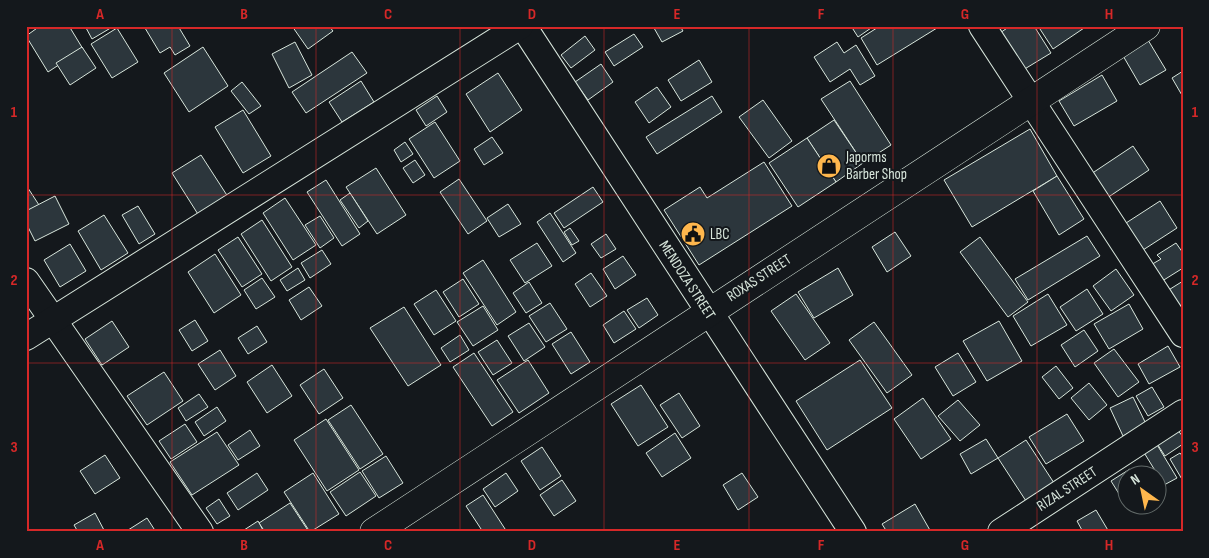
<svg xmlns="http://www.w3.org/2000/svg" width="1209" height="558" font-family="'Sofia Sans Condensed',sans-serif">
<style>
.building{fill:#2c363c;stroke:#d8e6dc}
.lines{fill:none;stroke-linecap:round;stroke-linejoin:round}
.minor-casing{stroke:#d8e6dc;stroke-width:28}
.major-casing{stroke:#d8e6dc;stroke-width:29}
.minor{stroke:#14181c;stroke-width:26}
.major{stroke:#14181c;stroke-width:28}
.grid{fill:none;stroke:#d62828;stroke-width:1;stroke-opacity:0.55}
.labels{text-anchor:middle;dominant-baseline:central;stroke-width:4;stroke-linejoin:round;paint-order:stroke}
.poi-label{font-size:15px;fill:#d8e6dc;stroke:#14181c;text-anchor:start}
.street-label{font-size:15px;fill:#d8e6dc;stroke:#14181c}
.neatline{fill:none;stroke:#d62828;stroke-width:2}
.grid-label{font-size:16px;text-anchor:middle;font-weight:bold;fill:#d62828}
</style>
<rect width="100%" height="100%" fill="#14181c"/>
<g class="building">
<path d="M40,26H69L83,49L48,72L26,36Z"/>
<path d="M85,26H114L92,39Z"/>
<path d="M148,26H178L190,46L175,55L170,47L160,53L145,28Z"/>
<path d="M292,26H329L333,31L308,49Z"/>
<path d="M658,26H680L683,31L662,42L654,28Z"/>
<path d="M851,26H874L858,37Z"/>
<path d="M880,26H936L937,28L877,65L861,38Z"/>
<path d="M1010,26H1034L1051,53L1023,70L1000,33Z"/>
<path d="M1038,26H1087L1053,49Z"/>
<path d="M117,28L138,62L112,78L91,44Z"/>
<path d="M634,34L643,47L614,66L605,52Z"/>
<path d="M585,36L595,50L571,68L561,55Z"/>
<path d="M1148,40L1166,70L1140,85L1122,54Z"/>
<path d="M295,42L312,75L289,88L272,54Z"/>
<path d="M837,42L844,53L856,45L875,76L860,85L850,69L830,82L814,57Z"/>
<path d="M82,47L96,68L70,85L56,63Z"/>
<path d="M203,47L228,86L189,112L164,73Z"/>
<path d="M352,52L367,73L306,113L292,92Z"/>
<path d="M699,60L712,82L681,101L668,80Z"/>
<path d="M601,64L613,82L588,100L575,82Z"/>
<path d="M1183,71V97L1172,78Z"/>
<path d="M498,73L522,110L490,132L466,94Z"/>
<path d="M1102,75L1117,101L1074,126L1059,101Z"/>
<path d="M361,81L374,102L342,122L329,102Z"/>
<path d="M850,81L891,145L863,163L821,99Z"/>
<path d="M242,82L261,106L249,114L231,91Z"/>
<path d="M657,87L671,107L649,123L635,102Z"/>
<path d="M437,96L447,112L426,126L416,110Z"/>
<path d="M712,96L722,112L657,154L646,137Z"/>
<path d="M763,100L792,141L769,158L739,117Z"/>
<path d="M243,110L271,156L243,173L215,127Z"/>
<path d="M834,120L863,163L836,182L807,138Z"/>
<path d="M435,122L460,161L434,178L409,139Z"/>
<path d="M1030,129L1057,176L972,227L944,180Z"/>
<path d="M492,137L503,153L484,165L474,149Z"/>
<path d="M807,138L836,182L798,207L769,163Z"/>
<path d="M405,142L413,154L401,162L394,150Z"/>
<path d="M1133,146L1149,170L1104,200L1088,176Z"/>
<path d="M201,155L230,200L201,219L172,173Z"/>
<path d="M415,160L425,175L413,183L403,168Z"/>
<path d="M764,162L792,206L699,265L664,210L700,187L707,198Z"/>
<path d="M376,168L406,215L377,234L346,187Z"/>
<path d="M1057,176L1084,219L1059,235L1033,191Z"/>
<path d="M459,179L487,221L468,234L440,192Z"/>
<path d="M326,180L360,234L342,246L307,192Z"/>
<path d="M26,185L39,205L26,213Z"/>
<path d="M593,187L603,202L564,228L554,213Z"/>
<path d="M350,193L368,221L359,228L340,200Z"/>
<path d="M55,196L69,224L35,241L26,223V211Z"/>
<path d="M285,198L316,245L293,260L263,213Z"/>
<path d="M1160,201L1177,228L1143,250L1126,223Z"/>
<path d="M508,204L521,224L499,237L487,218Z"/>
<path d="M138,206L155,234L139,244L122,215Z"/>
<path d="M550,213L576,253L563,262L537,222Z"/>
<path d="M104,215L128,253L101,270L78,231Z"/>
<path d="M320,216L334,238L320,248L305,225Z"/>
<path d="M262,220L292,267L271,281L241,234Z"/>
<path d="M570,228L579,241L572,245L564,232Z"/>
<path d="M895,232L911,256L887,272L872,247Z"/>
<path d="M606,234L616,249L601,258L591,244Z"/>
<path d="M1087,236L1100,256L1028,300L1015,279Z"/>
<path d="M238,237L262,274L242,287L218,250Z"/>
<path d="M980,237L1028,302L1008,317L960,252Z"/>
<path d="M537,243L552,266L525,283L510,260Z"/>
<path d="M1176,243L1183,253V268L1159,283L1149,266L1161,259L1157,255Z"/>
<path d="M70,244L86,271L60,287L44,260Z"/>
<path d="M322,250L331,264L310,278L301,263Z"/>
<path d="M215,254L241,295L214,313L188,272Z"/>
<path d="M623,256L636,275L615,289L603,269Z"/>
<path d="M483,260L516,312L497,325L463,273Z"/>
<path d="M298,268L305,280L287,291L280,280Z"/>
<path d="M838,268L853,295L814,318L798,292Z"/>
<path d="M1116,269L1134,295L1111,311L1093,286Z"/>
<path d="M591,273L607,296L590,307L575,284Z"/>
<path d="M262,278L275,297L256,309L244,290Z"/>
<path d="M463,279L479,304L459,317L443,292Z"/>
<path d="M1183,281V316L1167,291Z"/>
<path d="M529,282L542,303L526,313L513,293Z"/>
<path d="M309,287L322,306L301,320L289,300Z"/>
<path d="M1087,289L1103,314L1076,331L1060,307Z"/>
<path d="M436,290L456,321L434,335L414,304Z"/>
<path d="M796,294L830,343L805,360L771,311Z"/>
<path d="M1048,294L1067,325L1031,346L1013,316Z"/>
<path d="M647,298L658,315L639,328L627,310Z"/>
<path d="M550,303L567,329L546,342L529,316Z"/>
<path d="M1129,304L1143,329L1109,349L1094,324Z"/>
<path d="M483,306L498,330L473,346L457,322Z"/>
<path d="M404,307L441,365L408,386L370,328Z"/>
<path d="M624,311L636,329L614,343L603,325Z"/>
<path d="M195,320L208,341L192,351L179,330Z"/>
<path d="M112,321L129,347L102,365L85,339Z"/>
<path d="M999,321L1022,361L987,381L963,341Z"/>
<path d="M874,322L912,375L887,393L849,340Z"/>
<path d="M529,323L545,347L524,361L508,336Z"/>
<path d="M257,326L267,342L248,354L238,338Z"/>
<path d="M1084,330L1098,351L1075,367L1061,345Z"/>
<path d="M571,332L590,362L571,374L552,344Z"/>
<path d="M460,335L469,350L450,362L441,348Z"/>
<path d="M497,340L512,363L493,375L478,352Z"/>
<path d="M1168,346L1180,367L1149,384L1138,364Z"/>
<path d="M1114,349L1139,382L1118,397L1094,363Z"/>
<path d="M220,350L236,376L215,390L198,364Z"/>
<path d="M474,353L513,412L492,426L453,367Z"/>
<path d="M958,353L976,382L953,396L935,367Z"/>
<path d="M528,360L549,393L519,413L497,380Z"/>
<path d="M860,360L892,408L827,450L796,401Z"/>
<path d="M272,365L292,396L267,413L247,382Z"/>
<path d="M1056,366L1073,388L1059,399L1042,377Z"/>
<path d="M324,369L343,398L319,414L300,385Z"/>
<path d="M164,372L183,401L147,425L127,396Z"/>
<path d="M1089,383L1107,405L1089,420L1071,398Z"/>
<path d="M641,385L668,427L638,446L611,404Z"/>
<path d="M1152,387L1164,407L1148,416L1136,396Z"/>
<path d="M679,393L700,426L682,438L660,405Z"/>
<path d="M199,394L208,407L186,421L178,408Z"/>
<path d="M1133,397L1146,424L1123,436L1110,408Z"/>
<path d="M923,398L951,439L921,459L894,419Z"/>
<path d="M958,400L980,425L960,441L938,416Z"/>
<path d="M351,405L383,454L360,469L328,420Z"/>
<path d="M217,407L226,421L204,436L195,422Z"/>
<path d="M1067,414L1084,441L1046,464L1029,437Z"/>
<path d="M326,419L359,470L327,491L294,440Z"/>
<path d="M185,424L197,442L171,459L159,441Z"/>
<path d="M1177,429L1183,437V444L1165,456L1156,442Z"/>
<path d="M250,430L260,446L238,460L228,445Z"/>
<path d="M217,432L239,465L192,495L170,462Z"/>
<path d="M675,433L691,458L662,477L646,453Z"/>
<path d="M986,439L998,458L971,474L960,454Z"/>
<path d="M1026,440L1054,483L1026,501L998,458Z"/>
<path d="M1156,443L1177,478L1164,485L1143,451Z"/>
<path d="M542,447L561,476L540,490L521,461Z"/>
<path d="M1180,453L1183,457V481L1170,459Z"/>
<path d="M105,455L120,478L95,494L80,471Z"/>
<path d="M386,456L403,483L379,498L362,471Z"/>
<path d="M1130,469L1134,476H1126V505L1111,481Z"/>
<path d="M360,472L376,496L346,516L330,492Z"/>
<path d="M257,473L268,490L238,510L227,493Z"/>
<path d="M313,473L339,514L310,532L284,492Z"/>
<path d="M506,473L518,491L495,507L483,489Z"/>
<path d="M742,473L758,497L738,510L723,485Z"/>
<path d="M562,480L576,501L554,516L540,495Z"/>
<path d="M483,495L507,532H483L466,506Z"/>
<path d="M219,499L230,516L217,524L206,508Z"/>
<path d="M290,503L309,532H265L259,523Z"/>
<path d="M915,504L931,532H887L882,524Z"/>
<path d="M1096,510L1109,532H1083L1077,521Z"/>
<path d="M95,513L105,532H78L74,525Z"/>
<path d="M147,518L156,532H125Z"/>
<path d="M258,521L264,532H241Z"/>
</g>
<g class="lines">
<defs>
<g id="minor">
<path d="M523,26L853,532"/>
<path d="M982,26L1183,334"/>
<path d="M26,281L200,532"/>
<path d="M26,337L520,26"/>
<path d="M1001,532L1183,413"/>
</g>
<path id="major" d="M374,532L1146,26"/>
</defs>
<use href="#minor" class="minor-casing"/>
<use href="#major" class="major-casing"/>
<use href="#minor" class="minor"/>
<use href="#major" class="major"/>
</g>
<path class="grid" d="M172,26V532M316,26V532M460,26V532M604,26V532M749,26V532M893,26V532M1037,26V532M26,195H1183M26,363H1183"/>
<defs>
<symbol id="shop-disc" viewBox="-11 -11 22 22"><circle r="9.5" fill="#ffb74d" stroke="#14181c"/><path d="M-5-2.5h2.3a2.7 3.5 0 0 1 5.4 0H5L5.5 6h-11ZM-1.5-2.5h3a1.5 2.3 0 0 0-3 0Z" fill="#111"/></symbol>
<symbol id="civic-disc" viewBox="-11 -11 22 22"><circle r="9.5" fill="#ffb74d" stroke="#14181c"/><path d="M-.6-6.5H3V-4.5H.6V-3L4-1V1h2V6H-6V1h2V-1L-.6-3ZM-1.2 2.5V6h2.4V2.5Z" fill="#111"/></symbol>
</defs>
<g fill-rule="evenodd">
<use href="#shop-disc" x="815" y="152" width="28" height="28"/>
<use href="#civic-disc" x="679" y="220" width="28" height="28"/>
</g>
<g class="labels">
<g class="poi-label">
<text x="846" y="157">Japorms<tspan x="846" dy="17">Barber Shop</tspan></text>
<text x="710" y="234">LBC</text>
</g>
<g class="street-label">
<text transform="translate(759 278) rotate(-33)">ROXAS STREET</text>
<text transform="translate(687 280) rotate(57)">MENDOZA STREET</text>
<text transform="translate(1067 489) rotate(-33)">RIZAL STREET</text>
</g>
</g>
<rect width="1209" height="558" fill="none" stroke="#14181c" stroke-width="55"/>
<g transform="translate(1142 490) rotate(327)"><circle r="24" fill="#14181c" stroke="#626a69"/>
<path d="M0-4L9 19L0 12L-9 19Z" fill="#ffb74d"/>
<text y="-8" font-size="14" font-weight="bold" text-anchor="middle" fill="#d8e6dc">N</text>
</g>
<rect x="28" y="28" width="1154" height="502" class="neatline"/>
<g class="grid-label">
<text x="100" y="19">A</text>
<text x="244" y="19">B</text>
<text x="388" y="19">C</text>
<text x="532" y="19">D</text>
<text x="677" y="19">E</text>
<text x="821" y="19">F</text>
<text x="965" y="19">G</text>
<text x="1109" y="19">H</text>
<text x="14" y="117">1</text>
<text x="1195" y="117">1</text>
<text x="14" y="285">2</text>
<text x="1195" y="285">2</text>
<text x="14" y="452">3</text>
<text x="1195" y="452">3</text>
<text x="100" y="550">A</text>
<text x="244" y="550">B</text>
<text x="388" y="550">C</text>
<text x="532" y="550">D</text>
<text x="677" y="550">E</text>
<text x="821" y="550">F</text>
<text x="965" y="550">G</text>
<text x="1109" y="550">H</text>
</g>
</svg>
